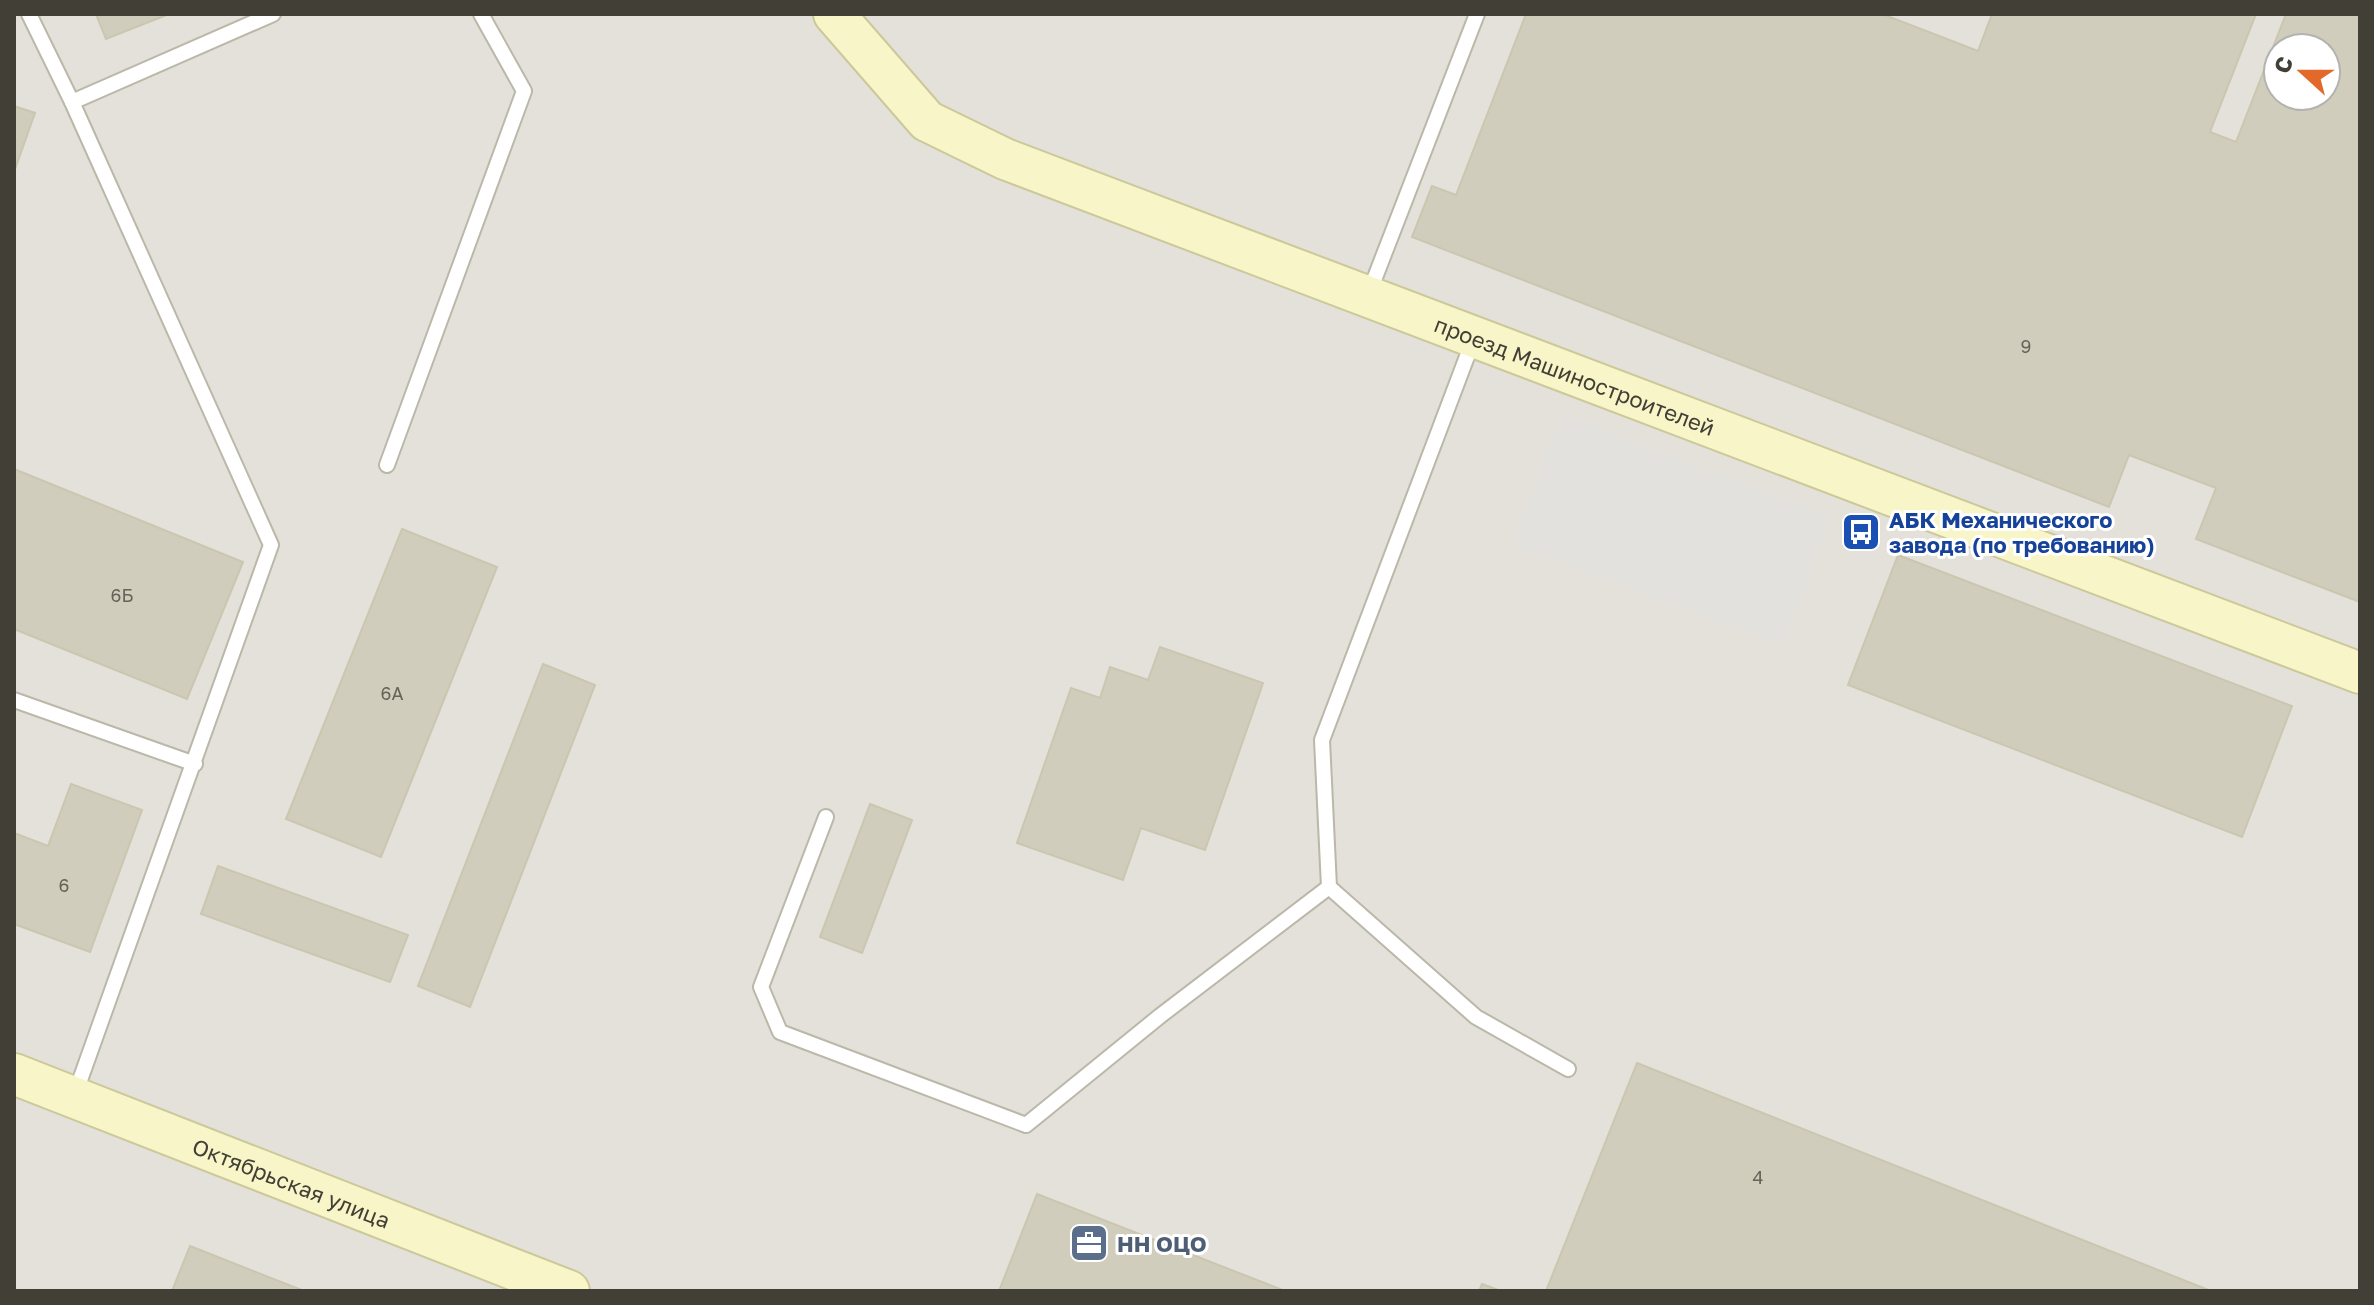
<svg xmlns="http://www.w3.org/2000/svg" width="2374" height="1305" font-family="'Golos Text',sans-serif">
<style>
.industrial{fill:#e3e1da;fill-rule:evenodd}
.parking{fill:#e2e1dd}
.building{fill:#d1cdbc;stroke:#cbc6b0;stroke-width:2;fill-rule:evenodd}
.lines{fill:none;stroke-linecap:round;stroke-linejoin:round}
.lane-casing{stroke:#bbb8a9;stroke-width:18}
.secondary-casing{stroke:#ccc899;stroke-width:44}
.lane{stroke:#fff;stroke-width:14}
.secondary{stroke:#f8f6c8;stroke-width:40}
.labels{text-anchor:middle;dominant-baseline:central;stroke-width:6;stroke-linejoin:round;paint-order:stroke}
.number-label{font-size:18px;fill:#666358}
.street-label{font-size:22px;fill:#424036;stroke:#fff}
.transit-label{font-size:22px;font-weight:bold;fill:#164399;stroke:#fff;text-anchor:start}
.service-label{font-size:22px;font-weight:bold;fill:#4e5e75;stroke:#fff;text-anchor:start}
</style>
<rect width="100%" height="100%" fill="#f1efe5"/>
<path class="industrial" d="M14,14H2360V1291H14ZM2278,48H2326V96H2278Z"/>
<path class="parking" d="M1561,415L1831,517L1783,646L1513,544Z"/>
<g class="building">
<path d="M96,14H169L106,39Z"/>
<path d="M1526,14H1882L1978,51L1992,14H2256L2210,132L2236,142L2286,14H2360V602L2196,539L2216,488L2129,455L2109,507L1412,237L1432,186L1456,195ZM2278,48H2326V96H2278Z"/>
<path d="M14,106L35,113L14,172Z"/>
<path d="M14,469L243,562L187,699L14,629Z"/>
<path d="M402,529L497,567L381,857L286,819Z"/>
<path d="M1898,555L2292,706L2242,837L1848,685Z"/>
<path d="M1160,647L1263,683L1205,850L1141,828L1123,880L1017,843L1071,688L1100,698L1110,667L1148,680Z"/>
<path d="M543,664L595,685L470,1007L418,986Z"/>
<path d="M71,784L142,810L90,952L14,924V833L48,846Z"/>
<path d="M870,804L912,820L862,953L820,937Z"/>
<path d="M218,866L408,935L390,982L201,914Z"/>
<path d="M1637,1063L2211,1291H1546Z"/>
<path d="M1037,1194L1285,1291H999Z"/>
<path d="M190,1246L304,1291H172Z"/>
<path d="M1482,1284L1501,1291H1479Z"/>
</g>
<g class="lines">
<defs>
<g id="lane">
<path d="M29,14L72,102L271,545L74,1097"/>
<path d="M72,102L273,14"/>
<path d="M1369,293L1477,14"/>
<path d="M1474,338L1322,740L1329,887L1476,1017L1568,1069"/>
<path d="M387,465L524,91L481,14"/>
<path d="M14,700L195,764"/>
<path d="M826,817L761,987L780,1032L1026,1125L1160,1016L1329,887"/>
</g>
<g id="secondary">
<path id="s1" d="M834,14L927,121L1005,159L2360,673"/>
<path id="s2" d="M14,1074L569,1291"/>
</g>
</defs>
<use href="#lane" class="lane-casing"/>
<use href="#secondary" class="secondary-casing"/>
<use href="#lane" class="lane"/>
<use href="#secondary" class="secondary"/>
</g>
<defs>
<symbol id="bus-square" viewBox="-11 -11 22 22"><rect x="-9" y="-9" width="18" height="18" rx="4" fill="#1a4fb4" stroke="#fff"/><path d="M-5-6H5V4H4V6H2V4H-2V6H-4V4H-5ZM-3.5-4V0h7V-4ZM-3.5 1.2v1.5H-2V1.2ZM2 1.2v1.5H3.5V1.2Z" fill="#fff"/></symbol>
<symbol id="office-square" viewBox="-11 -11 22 22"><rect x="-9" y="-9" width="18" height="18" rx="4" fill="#5c6f8a" stroke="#fff"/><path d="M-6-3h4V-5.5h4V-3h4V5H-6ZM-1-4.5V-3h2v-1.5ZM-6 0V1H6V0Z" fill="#fff"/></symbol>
</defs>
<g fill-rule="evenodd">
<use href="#bus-square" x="1839" y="510" width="44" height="44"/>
<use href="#office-square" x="1067" y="1221" width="44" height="44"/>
</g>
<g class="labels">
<g class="number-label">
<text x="2026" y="346">9</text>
<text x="122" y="595">6Б</text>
<text x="392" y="693">6А</text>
<text x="64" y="885">6</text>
<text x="1758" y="1177">4</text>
</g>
<g class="street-label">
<text stroke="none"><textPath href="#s1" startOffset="838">проезд Машиностроителей</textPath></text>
<text stroke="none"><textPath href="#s2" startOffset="298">Октябрьская улица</textPath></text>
</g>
<g class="transit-label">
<text x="1889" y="519">АБК Механического<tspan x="1889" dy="25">завода (по требованию)</tspan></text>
</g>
<g class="service-label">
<text x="1117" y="1243">НН ОЦО</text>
</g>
</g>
<rect width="2374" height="1305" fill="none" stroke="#424036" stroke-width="32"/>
<g transform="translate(2302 72) rotate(291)"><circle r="38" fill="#ffffff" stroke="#b3b3af" stroke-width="2"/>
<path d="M0-6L14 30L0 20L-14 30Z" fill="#e3692a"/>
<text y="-12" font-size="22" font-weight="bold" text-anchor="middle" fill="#424036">С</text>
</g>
</svg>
